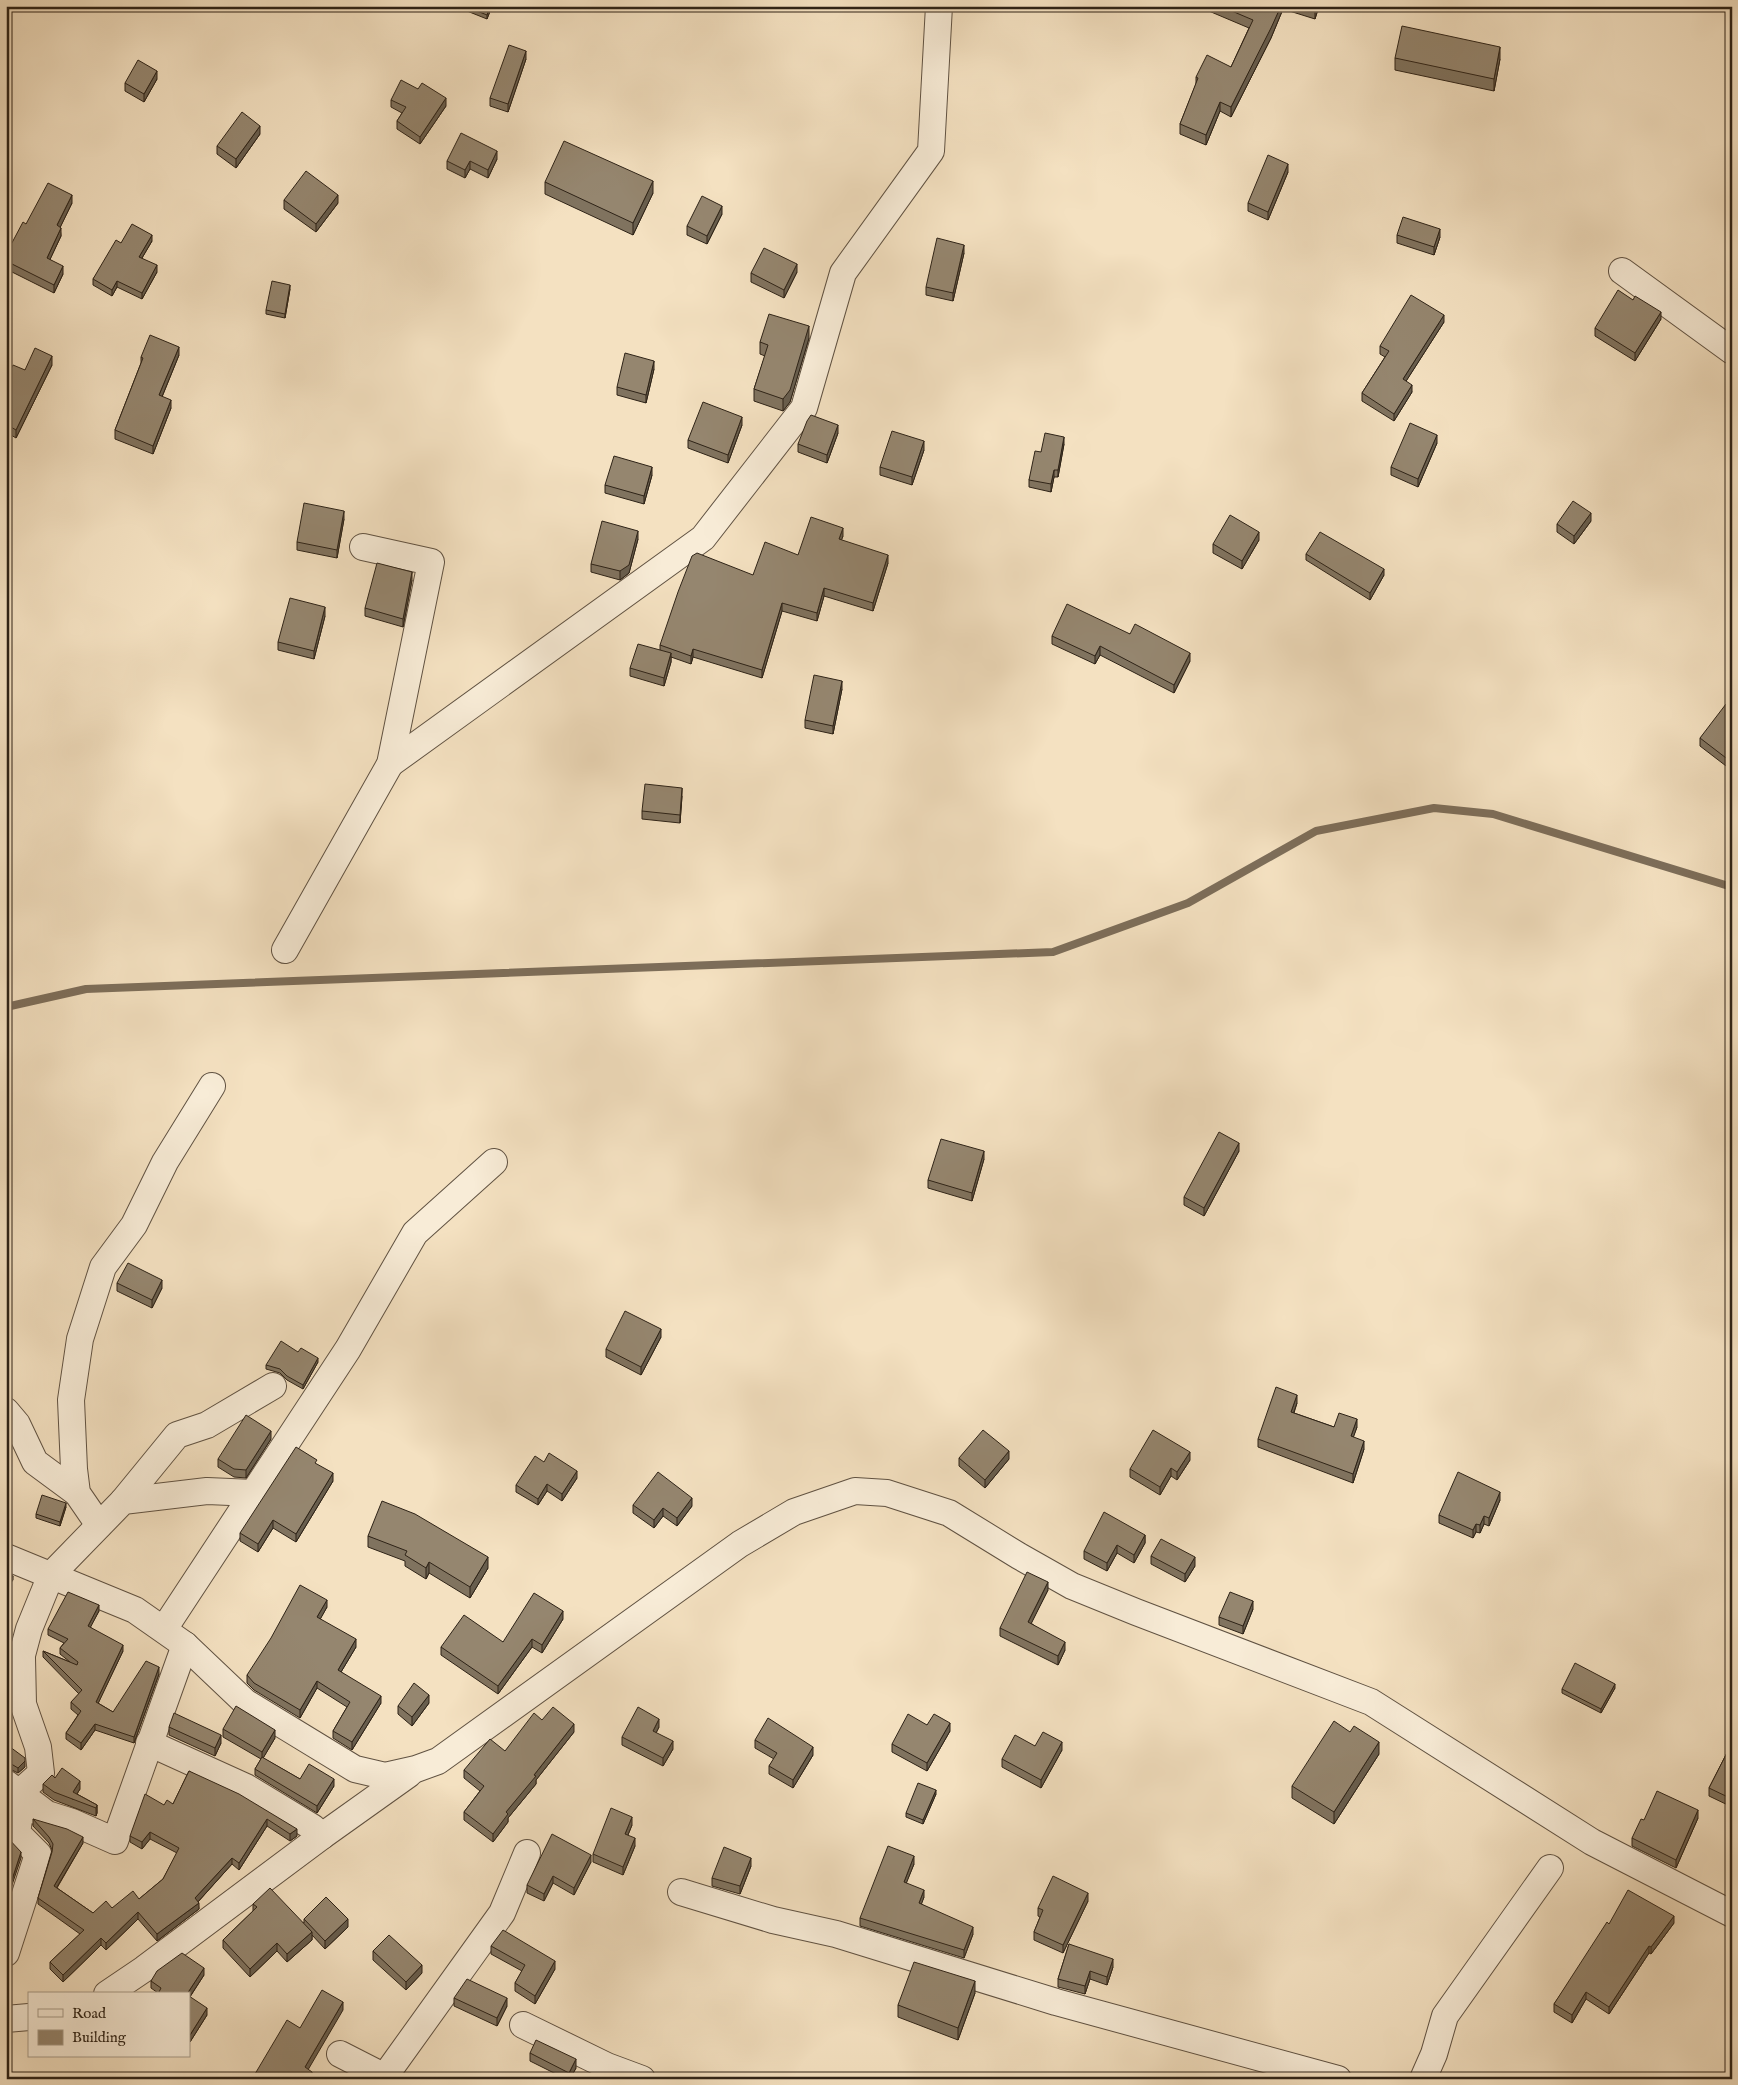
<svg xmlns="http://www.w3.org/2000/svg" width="1738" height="2085" font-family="'IM FELL English',serif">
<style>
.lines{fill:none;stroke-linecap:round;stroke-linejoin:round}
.stream{stroke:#7d6e5a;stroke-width:8}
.street-casing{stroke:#605242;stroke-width:28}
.street{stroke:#f8ecd7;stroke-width:26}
.wall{fill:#80735f;stroke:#2e2317}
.shaded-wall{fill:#685e4e;stroke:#2e2317}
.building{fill:#95866f;stroke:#2e2317}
</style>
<rect width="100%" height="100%" fill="#f4e1c1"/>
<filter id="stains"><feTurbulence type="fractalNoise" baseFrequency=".004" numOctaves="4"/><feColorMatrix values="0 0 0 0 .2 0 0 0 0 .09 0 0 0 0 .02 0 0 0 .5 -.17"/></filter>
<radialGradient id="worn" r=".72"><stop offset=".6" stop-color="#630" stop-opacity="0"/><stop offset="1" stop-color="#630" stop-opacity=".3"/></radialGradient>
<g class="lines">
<path class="stream" d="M6,1007L86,989L1053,952L1188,903L1316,831L1434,808L1493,814L1732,887"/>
<defs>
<g id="street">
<path d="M1622,271L1732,351"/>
<path d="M390,764L703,538L804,408L843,273L931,151L939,6"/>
<path d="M285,950L390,764L431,562L363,547"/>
<path d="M6,1411L17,1424L35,1462L77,1493"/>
<path d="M123,1501L177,1435L207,1425L273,1386"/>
<path d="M99,1525L77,1493L74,1469L71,1400L80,1339L103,1267L134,1225L165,1162L212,1086"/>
<path d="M6,1557L135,1610L185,1645L245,1702L355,1769L385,1776L416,1769L438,1761L740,1544L794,1512L855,1491L887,1493L949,1513L1019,1556L1072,1586L1136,1612L1371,1702L1592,1842L1732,1914"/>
<path d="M164,1629L348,1349L415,1233L494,1162"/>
<path d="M6,1684L22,1655L29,1629L51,1575L123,1501L207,1491L254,1493"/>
<path d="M149,1743L246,1787L312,1827L322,1836"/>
<path d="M6,1783L47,1814L72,1822L115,1841L185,1645"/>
<path d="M19,1793L41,1773L38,1747L23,1704L22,1658"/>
<path d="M681,1892L773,1920L836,1934L1056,2002L1338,2079"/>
<path d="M6,1953L38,1854L17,1833L21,1806L45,1814"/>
<path d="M107,1994L144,1969L322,1836L409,1774"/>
<path d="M6,2019L29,2017"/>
<path d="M523,2025L607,2066L642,2079"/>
<path d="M340,2054L389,2079"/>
<path d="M385,2076L502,1913L527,1853"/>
<path d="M1423,2079L1434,2054L1445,2016L1550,1868"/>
</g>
</defs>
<use href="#street" class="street-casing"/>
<use href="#street" class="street"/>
</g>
<g class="wall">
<path d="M467,6H492L487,19L467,11Z"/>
<path d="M1197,6H1319L1315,19L1283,9L1271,38L1231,117L1220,111L1206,145L1180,134V124L1196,84V77L1231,67L1249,28Z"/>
<path d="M1395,58L1500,59L1494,91L1395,70Z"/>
<path d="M526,59L508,112L490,106V98Z"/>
<path d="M157,79L144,102L125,91V83Z"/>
<path d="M418,89L446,106L420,144L397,129V121L402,113L391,107V100Z"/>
<path d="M260,134L236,168L217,154V146Z"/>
<path d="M497,159L488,178L470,169L465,178L447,169V161Z"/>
<path d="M1288,172L1268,220L1248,211V203Z"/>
<path d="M545,182L653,193L633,235L545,194Z"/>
<path d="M284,200L338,203L316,232L284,209Z"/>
<path d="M72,203L60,227L61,236L50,259L63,274L54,293L6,269V254L26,224Z"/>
<path d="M722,214L707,244L687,235V226Z"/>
<path d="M1397,235L1440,237L1434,255L1397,243Z"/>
<path d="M152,241L142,258L157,272L142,299L117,287L112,296L93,285V279L121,243Z"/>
<path d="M964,253L953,301L926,295V287Z"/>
<path d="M797,272L784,298L751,282V273Z"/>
<path d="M290,289L285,318L266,314V310Z"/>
<path d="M1661,319L1635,361L1595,336V328Z"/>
<path d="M1444,322L1406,381L1412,392L1394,421L1362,401V393L1385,357L1380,354V346Z"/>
<path d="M809,338L790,402L783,411L754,401V389L765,356L760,354V342Z"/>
<path d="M179,355L162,397L171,408L153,454L115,439V430L141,363V357Z"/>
<path d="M52,365L16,438L6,432V378L25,370Z"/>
<path d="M654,369L646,403L617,395V387Z"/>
<path d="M742,425L728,463L688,448V440Z"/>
<path d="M838,433L827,463L798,452V444Z"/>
<path d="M1437,443L1418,487L1391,475V467Z"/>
<path d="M1064,444L1058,477H1054L1051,492L1029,487V480L1041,452Z"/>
<path d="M924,450L912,485L880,475V467Z"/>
<path d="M652,475L644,504L605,493V485Z"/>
<path d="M344,519L337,558L297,550V542Z"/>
<path d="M1591,521L1574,544L1557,532V524Z"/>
<path d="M843,536L841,540L888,563L873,611L824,596L817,621L782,611L762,678L693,657L691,664L671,657V662L664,686L630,676V668L660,650V645L753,575Z"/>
<path d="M638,539L629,573L620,580L591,572V564Z"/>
<path d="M1259,540L1242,569L1213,553V544Z"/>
<path d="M1306,554L1384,575L1370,600L1306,560Z"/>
<path d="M412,580L403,627L365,616V608Z"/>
<path d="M325,616L314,659L278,650V642Z"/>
<path d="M1130,634L1190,661L1174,693L1100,655L1095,664L1052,644V636Z"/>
<path d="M842,689L833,734L805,728V720Z"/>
<path d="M1732,709L1730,769L1700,746V738Z"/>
<path d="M682,796L680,823L642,819V811Z"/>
<path d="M1239,1151L1204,1216L1184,1205V1197Z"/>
<path d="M984,1159L972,1201L928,1188V1180Z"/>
<path d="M117,1283L162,1288L152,1308L117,1291Z"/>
<path d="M661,1337L641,1375L606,1357V1349Z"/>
<path d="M318,1362L303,1389L287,1380L280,1373L266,1369V1365Z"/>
<path d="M1297,1403L1294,1413L1334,1427H1357L1353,1437L1364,1449L1353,1483L1258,1447V1439Z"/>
<path d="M271,1439L246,1478L234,1477L218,1467V1459Z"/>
<path d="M959,1458L1009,1459L985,1488L959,1466Z"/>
<path d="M1190,1460L1177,1480L1171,1476L1160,1495L1130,1477V1469Z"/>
<path d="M544,1462L577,1478L562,1501L547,1491L538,1505L516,1492V1485Z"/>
<path d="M317,1465L333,1481L296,1542L273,1528L258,1552L240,1541V1533Z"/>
<path d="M1500,1500L1489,1526L1484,1524L1480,1533L1476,1532L1473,1538L1439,1523V1515Z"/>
<path d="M633,1505L692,1506L677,1526L663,1516L654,1528L633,1513Z"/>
<path d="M66,1507L60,1526L36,1518V1514Z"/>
<path d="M1145,1535V1543L1134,1563L1117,1553L1107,1571L1084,1559V1551Z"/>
<path d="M368,1536L488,1568L470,1598L429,1573L426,1579L405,1566V1561L368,1547Z"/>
<path d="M1151,1556L1195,1566L1185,1582L1151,1564Z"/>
<path d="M1048,1590L1031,1623L1065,1650L1058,1665L1000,1636V1628Z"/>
<path d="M327,1607L320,1619L356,1647L341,1672L381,1703L352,1750L333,1738V1731L347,1707L317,1688L300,1718L254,1690L247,1683V1675Z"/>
<path d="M1253,1609L1243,1634L1219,1625V1617Z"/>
<path d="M99,1611L90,1627L123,1651L98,1703L113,1712L159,1674L134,1743L95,1730L81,1750L66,1739V1733L78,1715L71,1709V1702L79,1694L43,1657V1651L70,1662L60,1654V1648L64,1643L48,1635V1629Z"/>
<path d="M563,1619L542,1653L532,1647L498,1694L441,1655V1647L503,1642Z"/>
<path d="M1615,1688L1601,1713L1562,1693V1689Z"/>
<path d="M429,1703L412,1726L398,1714V1706Z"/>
<path d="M542,1720L574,1732L536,1780V1784L508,1818V1822L493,1842L464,1820V1812L480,1791L464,1778V1770L505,1751Z"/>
<path d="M927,1725L950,1731L927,1771L892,1752V1744Z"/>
<path d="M169,1727L221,1743L215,1756L169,1735Z"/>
<path d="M659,1727L656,1733L673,1749L663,1766L622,1745V1737Z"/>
<path d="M223,1729L275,1738L263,1758L300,1779L334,1786L317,1813L255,1775V1769L261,1759L223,1737Z"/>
<path d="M1350,1732L1379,1754L1334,1824L1292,1798V1786Z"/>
<path d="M755,1740L813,1755L793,1788L769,1774V1766L774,1759L755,1748Z"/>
<path d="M1732,1743V1807L1709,1796V1788Z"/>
<path d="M6,1744L25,1767L18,1773L8,1768H6Z"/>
<path d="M1035,1746L1062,1750L1041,1788L1002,1767V1759Z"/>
<path d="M189,1771L297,1836L290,1841L267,1826L239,1870L232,1864L198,1902L199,1909L157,1941L138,1919L106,1950L101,1945L63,1982L50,1969V1962L80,1934L38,1904V1898L52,1850L49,1843L33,1826V1819L83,1843L57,1888L93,1913L112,1908L139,1899L163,1879L177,1853L150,1839L142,1849L130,1842V1836L164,1805L173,1804Z"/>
<path d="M55,1778L80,1789L77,1794L97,1805V1813L96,1816L54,1800L43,1792V1784Z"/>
<path d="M936,1794L923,1824L906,1817V1813Z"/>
<path d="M1698,1818L1676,1868L1632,1846V1838Z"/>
<path d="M632,1825L628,1835L635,1846L623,1875L593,1862V1854Z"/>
<path d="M591,1862L574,1895L553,1883L544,1901L527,1893V1885Z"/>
<path d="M914,1864L906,1883L924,1897L921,1904L973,1934L964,1958L860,1926V1918Z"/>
<path d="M751,1866L740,1894L712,1886V1878Z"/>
<path d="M1088,1901L1063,1953L1034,1940V1932L1040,1917L1038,1916V1908Z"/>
<path d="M253,1904L304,1923V1919L348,1927L325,1949L312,1935V1940L287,1962L277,1951L250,1977L223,1948V1940L253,1911Z"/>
<path d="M1674,1923L1651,1954L1649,1953L1609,2014L1586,1999L1572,2023L1554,2012V2004L1609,1924Z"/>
<path d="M1069,1944L1113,1967L1107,1985L1090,1979L1085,1994L1058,1987V1979Z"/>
<path d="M491,1946L555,1969L535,2004L515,1991V1983L522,1971L491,1954Z"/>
<path d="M373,1951L422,1973L406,1990L373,1960Z"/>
<path d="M204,1975L190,1997L207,2015L190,2042L189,2041V1994L158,1993L151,1988V1981Z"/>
<path d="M975,1993L958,2040L898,2017V2005Z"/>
<path d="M454,1998L507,2006L497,2026L454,2006Z"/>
<path d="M530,2053L576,2068L570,2079H566L530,2061Z"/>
</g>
<g class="shaded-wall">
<path d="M490,6H492L487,19V15Z"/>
<path d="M1281,6H1283V9L1271,38L1231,117V107Z"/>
<path d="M1316,6H1319L1315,19V9Z"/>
<path d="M1500,47V59L1494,91V79Z"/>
<path d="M526,51V59L508,112V104Z"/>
<path d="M157,71V79L144,102V94Z"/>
<path d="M446,98V106L420,144V137Z"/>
<path d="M1220,102V111L1206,145V135Z"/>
<path d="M260,126V134L236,168V159Z"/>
<path d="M497,151V159L488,178V170Z"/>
<path d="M470,161V169L465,178V170Z"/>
<path d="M1288,164V172L1268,220V212Z"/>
<path d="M653,181V193L633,235V223Z"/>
<path d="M72,195V203L57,234V225Z"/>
<path d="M338,195V203L316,232V224Z"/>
<path d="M722,206V214L707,244V236Z"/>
<path d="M61,228V236L47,266V258Z"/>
<path d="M1440,229V237L1434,255V247Z"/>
<path d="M152,235V241L139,263V257Z"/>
<path d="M964,245V253L953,301V293Z"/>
<path d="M797,264V272L784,298V290Z"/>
<path d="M157,265V272L142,299V293Z"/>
<path d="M63,266V274L54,293V285Z"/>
<path d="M117,281V287L112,296V290Z"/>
<path d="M290,285V289L285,318V314Z"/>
<path d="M1661,312V319L1635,361V353Z"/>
<path d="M1444,315V322L1403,386V379Z"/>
<path d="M809,326V338L790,402L783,411V399Z"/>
<path d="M179,347V355L159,404V395Z"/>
<path d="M52,356V365L16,438V430Z"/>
<path d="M654,361V369L646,403V395Z"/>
<path d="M1412,385V392L1394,421V414Z"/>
<path d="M171,400V408L153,454V446Z"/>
<path d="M742,417V425L728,463V455Z"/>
<path d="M838,425V433L827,463V455Z"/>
<path d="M1437,435V443L1418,487V479Z"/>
<path d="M1064,437V444L1058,477V470Z"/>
<path d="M924,441V450L912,485V477Z"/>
<path d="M652,467V475L644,504V496Z"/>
<path d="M1054,470V477L1051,492V484Z"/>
<path d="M344,511V519L337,558V550Z"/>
<path d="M1591,513V521L1574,544V536Z"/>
<path d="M843,528V536L839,547V539Z"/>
<path d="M638,531V539L629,573L620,580V571Z"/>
<path d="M1259,532V540L1242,569V561Z"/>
<path d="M888,555V563L873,611V603Z"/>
<path d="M1384,569V575L1370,600V593Z"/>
<path d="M412,572V580L403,627V619Z"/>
<path d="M824,588V596L817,621V613Z"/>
<path d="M782,603V611L762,678V670Z"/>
<path d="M325,607V616L314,659V651Z"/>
<path d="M1100,646V655L1095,664V656Z"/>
<path d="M693,649V657L691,664V656Z"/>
<path d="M671,653V662L664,686V678Z"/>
<path d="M1190,653V661L1174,693V685Z"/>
<path d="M842,681V689L833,734V726Z"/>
<path d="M1732,759V767L1730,769V761Z"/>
<path d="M682,788V796L680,823V815Z"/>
<path d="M1239,1143V1151L1204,1216V1208Z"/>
<path d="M984,1151V1159L972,1201V1193Z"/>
<path d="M8,1261V1268L6,1274V1267Z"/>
<path d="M162,1280V1288L152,1308V1300Z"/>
<path d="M661,1329V1337L641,1375V1367Z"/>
<path d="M318,1358V1362L303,1389V1385Z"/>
<path d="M1297,1395V1403L1291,1420V1412Z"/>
<path d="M1357,1419V1427L1351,1444V1436Z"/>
<path d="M271,1431V1439L246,1478V1470Z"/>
<path d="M1364,1441V1449L1353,1483V1474Z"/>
<path d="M1009,1451V1459L985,1488V1480Z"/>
<path d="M1190,1452V1460L1177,1480V1472Z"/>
<path d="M1171,1468V1476L1160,1495V1487Z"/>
<path d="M577,1471V1478L562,1501V1494Z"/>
<path d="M333,1473V1481L296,1542V1534Z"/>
<path d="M547,1484V1491L538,1505V1499Z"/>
<path d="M1500,1492V1500L1489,1526V1518Z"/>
<path d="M692,1498V1506L677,1526V1518Z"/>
<path d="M66,1503V1507L60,1526V1522Z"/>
<path d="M663,1508V1516L654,1528V1520Z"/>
<path d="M1484,1516V1524L1480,1533V1525Z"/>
<path d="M273,1520V1528L258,1552V1544Z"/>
<path d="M1476,1524V1532L1473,1538V1530Z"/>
<path d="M1145,1535V1543L1134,1563V1555Z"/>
<path d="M1117,1545V1553L1107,1571V1563Z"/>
<path d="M488,1557V1568L470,1598V1587Z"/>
<path d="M1195,1557V1566L1185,1582V1574Z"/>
<path d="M429,1562V1573L426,1579V1568Z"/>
<path d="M13,1576V1580L6,1589V1585Z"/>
<path d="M1048,1582V1590L1028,1630V1622Z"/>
<path d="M327,1600V1607L317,1625V1617Z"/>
<path d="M1253,1601V1609L1243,1634V1626Z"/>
<path d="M99,1605V1611L88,1632V1626Z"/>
<path d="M563,1611V1619L542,1653V1645Z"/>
<path d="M356,1639V1647L338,1677V1670Z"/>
<path d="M532,1639V1647L498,1694V1686Z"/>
<path d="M1065,1642V1650L1058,1665V1656Z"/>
<path d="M123,1645V1651L96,1708V1702Z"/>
<path d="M159,1667V1674L134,1743V1737Z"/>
<path d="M317,1681V1688L300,1718V1710Z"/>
<path d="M1615,1684V1688L1601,1713V1709Z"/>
<path d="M429,1695V1703L412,1726V1717Z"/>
<path d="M381,1696V1703L352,1750V1742Z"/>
<path d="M659,1719V1727L653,1739V1731Z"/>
<path d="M950,1723V1731L927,1771V1763Z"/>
<path d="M95,1724V1730L81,1750V1743Z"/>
<path d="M574,1724V1732L536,1780V1784L508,1818V1822L493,1842V1834L506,1812L534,1775Z"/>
<path d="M275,1730V1738L262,1760V1752Z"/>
<path d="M221,1735V1743L215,1756V1748Z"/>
<path d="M673,1741V1749L663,1766V1758Z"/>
<path d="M1062,1742V1750L1041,1788V1780Z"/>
<path d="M1379,1742V1754L1334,1824V1812Z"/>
<path d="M813,1747V1755L793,1788V1780Z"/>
<path d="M25,1761V1767L18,1773V1768Z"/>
<path d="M334,1779V1786L317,1813V1806Z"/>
<path d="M80,1781V1789L73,1800V1792Z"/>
<path d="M936,1790V1794L923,1824V1820Z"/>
<path d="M97,1805V1813L96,1816V1808Z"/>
<path d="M1698,1810V1818L1676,1868V1860Z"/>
<path d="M632,1817V1825L625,1842V1834Z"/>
<path d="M267,1819V1826L239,1870V1863Z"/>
<path d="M297,1829V1836L290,1841V1834Z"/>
<path d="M150,1832V1839L142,1849V1842Z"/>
<path d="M83,1837V1843L54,1892V1886Z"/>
<path d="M635,1838V1846L623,1875V1867Z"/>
<path d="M21,1852V1858L6,1903V1898Z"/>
<path d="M591,1855V1862L574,1895V1888Z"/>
<path d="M914,1856V1864L904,1889V1882Z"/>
<path d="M232,1858V1864L195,1905V1898Z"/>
<path d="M751,1858V1866L740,1894V1886Z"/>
<path d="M553,1876V1883L544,1901V1894Z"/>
<path d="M924,1890V1897L919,1911V1903Z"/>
<path d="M1088,1893V1901L1063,1953V1945Z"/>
<path d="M199,1903V1909L157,1941V1934Z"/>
<path d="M138,1912V1919L106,1950V1943Z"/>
<path d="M1674,1916V1923L1651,1954V1947Z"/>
<path d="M348,1919V1927L325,1949V1941Z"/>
<path d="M973,1927V1934L964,1958V1950Z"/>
<path d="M312,1932V1940L287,1962V1954Z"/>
<path d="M101,1938V1945L63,1982V1975Z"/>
<path d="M277,1943V1951L250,1977V1969Z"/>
<path d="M1649,1946V1953L1609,2014V2007Z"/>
<path d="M1113,1959V1967L1107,1985V1977Z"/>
<path d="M555,1961V1969L535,2004V1996Z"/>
<path d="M422,1965V1973L406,1990V1982Z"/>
<path d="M204,1968V1975L189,1998V1994H187Z"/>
<path d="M1090,1971V1979L1085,1994V1986Z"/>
<path d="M975,1981V1993L958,2040V2028Z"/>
<path d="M1586,1992V1999L1572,2023V2015Z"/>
<path d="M507,1998V2006L497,2026V2018Z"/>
<path d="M343,2002V2010L305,2075V2067Z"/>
<path d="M207,2008V2015L190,2042V2035Z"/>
<path d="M576,2059V2068L570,2079H569V2073Z"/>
<path d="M312,2072V2079H308Z"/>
</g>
<g class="building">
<path d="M467,6H490L487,15L467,7Z"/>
<path d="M1220,6H1281L1271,28L1231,107L1220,102L1206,135L1180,124L1198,78L1196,77L1207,55L1231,67L1253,20Z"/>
<path d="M1306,6H1316L1315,9Z"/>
<path d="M1402,26L1500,47L1494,79L1395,58Z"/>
<path d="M509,45L526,51L508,104L490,98Z"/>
<path d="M138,60L157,71L144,94L125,83Z"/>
<path d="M401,80L418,89L422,83L446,98L420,137L397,121L406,107L391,100Z"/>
<path d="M242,112L260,126L236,159L217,146Z"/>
<path d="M461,133L497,151L488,170L470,161L465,170L447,161Z"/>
<path d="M564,141L653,181L633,223L545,182Z"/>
<path d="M1268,155L1288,164L1268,212L1248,203Z"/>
<path d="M306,171L338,195L316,224L284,200Z"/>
<path d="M48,183L72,195L57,225L61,228L47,258L63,266L54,285L6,261V254L23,222L26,224Z"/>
<path d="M702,196L722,206L707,236L687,226Z"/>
<path d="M1403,217L1440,229L1434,247L1397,235Z"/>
<path d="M132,224L152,235L139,257L157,265L142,293L117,281L112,290L93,279L116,240L121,243Z"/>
<path d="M937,238L964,245L953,293L926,287Z"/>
<path d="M764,248L797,264L784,290L751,273Z"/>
<path d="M272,281L290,285L285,314L266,310Z"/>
<path d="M1618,290L1633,300L1635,296L1661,312L1635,353L1595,328Z"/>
<path d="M1411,295L1444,315L1403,379L1412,385L1394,414L1362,393L1389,351L1380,346Z"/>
<path d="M769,314L809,326L790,390L783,399L754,389L768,345L760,342Z"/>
<path d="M150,335L179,347L159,395L171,400L153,446L115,430L143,358L141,357Z"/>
<path d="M35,348L52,356L16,430L6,424V384L7,382H6V378L13,365L25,370Z"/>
<path d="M625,353L654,361L646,395L617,387Z"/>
<path d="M703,402L742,417L728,455L688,440Z"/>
<path d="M811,415L838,425L827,455L798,444L807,421Z"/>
<path d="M1410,423L1437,435L1418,479L1391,467Z"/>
<path d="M892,431L924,441L912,477L880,467Z"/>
<path d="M1045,433L1064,437L1058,470H1054L1051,484L1029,480L1035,451L1041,452Z"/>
<path d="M614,456L652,467L644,496L605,485Z"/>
<path d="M1573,501L1591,513L1574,536L1557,524Z"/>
<path d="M304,503L344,511L337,550L297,542Z"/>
<path d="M1230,515L1259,532L1242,561L1213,544Z"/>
<path d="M811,517L843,528L839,539L888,555L873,603L824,588L817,613L782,603L762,670L693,649L691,656L660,645L678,592L692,556L697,553L753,575L765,542L798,555Z"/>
<path d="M602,521L638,531L629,565L620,571L591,564Z"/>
<path d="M1320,532L1384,569L1370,593L1306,554Z"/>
<path d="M377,563L412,572L403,619L365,608Z"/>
<path d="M290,598L325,607L314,651L278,642Z"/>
<path d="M1067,604L1130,634L1135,624L1190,653L1174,685L1100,646L1095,656L1052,636Z"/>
<path d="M638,644L671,653L664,678L630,668Z"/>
<path d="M814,675L842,681L833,726L805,720Z"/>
<path d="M1726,704L1732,709V759L1730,761L1700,738Z"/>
<path d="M645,784L682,788L680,815L642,811Z"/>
<path d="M1219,1132L1239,1143L1204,1208L1184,1197Z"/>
<path d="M941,1139L984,1151L972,1193L928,1180Z"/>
<path d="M128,1263L162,1280L152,1300L117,1283Z"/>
<path d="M625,1311L661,1329L641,1367L606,1349Z"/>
<path d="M281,1341L298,1352L301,1348L318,1358L303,1385L287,1376L280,1369L266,1365Z"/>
<path d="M1276,1387L1297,1395L1291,1412L1334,1427L1339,1413L1357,1419L1351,1436L1364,1441L1353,1474L1258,1439Z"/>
<path d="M246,1415L271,1431L246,1470L234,1469L218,1459Z"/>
<path d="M983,1430L1009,1451L985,1480L959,1458Z"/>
<path d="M1153,1430L1190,1452L1177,1472L1171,1468L1160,1487L1130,1469Z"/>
<path d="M296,1447L317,1460L315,1463L333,1473L296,1534L273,1520L258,1544L240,1533Z"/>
<path d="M549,1453L577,1471L562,1494L547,1484L538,1499L516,1485L535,1456L544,1462Z"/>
<path d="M658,1472L692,1498L677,1518L663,1508L654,1520L633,1505Z"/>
<path d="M1458,1472L1500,1492L1489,1518L1484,1516L1480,1525L1476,1524L1473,1530L1439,1515Z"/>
<path d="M42,1495L66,1503L60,1522L36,1514Z"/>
<path d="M382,1501L415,1514L488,1557L470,1587L429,1562L426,1568L405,1555L407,1551L368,1536Z"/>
<path d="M1104,1512L1145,1535L1134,1555L1117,1545L1107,1563L1084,1551Z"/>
<path d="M1161,1539L1195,1557L1185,1574L1151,1556Z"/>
<path d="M6,1571L13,1576L6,1585Z"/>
<path d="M1027,1572L1048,1582L1028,1622L1065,1642L1058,1656L1000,1628Z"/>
<path d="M300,1585L327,1600L317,1617L356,1639L338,1670L381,1696L352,1742L333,1731L350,1702L317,1681L300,1710L254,1683L247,1675L271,1638Z"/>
<path d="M68,1592L99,1605L88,1626L123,1645L96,1702L113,1712L146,1661L159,1667L134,1737L95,1724L81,1743L66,1733L81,1711L71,1702L82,1690L43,1651L77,1665L78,1662L60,1648L68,1639L48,1629Z"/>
<path d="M1230,1592L1253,1601L1243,1626L1219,1617Z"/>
<path d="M534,1593L563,1611L542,1645L532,1639L498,1686L441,1647L464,1615L503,1642Z"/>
<path d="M1575,1663L1615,1684L1601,1709L1562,1689Z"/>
<path d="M414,1683L429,1695L412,1717L398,1706Z"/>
<path d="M236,1706L275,1730L262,1752L223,1729Z"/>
<path d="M553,1707L574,1724L534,1775L536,1776L506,1812L508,1814L493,1834L464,1812L484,1786L464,1770L490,1739L505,1751L534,1713L542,1720Z"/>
<path d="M638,1707L659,1719L653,1731L673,1741L663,1758L622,1737Z"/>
<path d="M174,1713L221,1735L215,1748L169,1727Z"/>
<path d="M908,1714L927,1725L934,1714L950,1723L927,1763L892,1744Z"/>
<path d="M768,1718L813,1747L793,1780L769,1766L777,1753L755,1740Z"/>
<path d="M1334,1721L1350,1732L1354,1726L1379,1742L1334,1812L1292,1786Z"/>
<path d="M1043,1732L1062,1742L1041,1780L1002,1759L1015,1735L1035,1746Z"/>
<path d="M1732,1743V1799L1709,1788Z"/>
<path d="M6,1744L25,1758V1761L18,1768L8,1762L6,1763Z"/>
<path d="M262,1757L300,1779L309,1764L334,1779L317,1806L255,1769Z"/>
<path d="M62,1768L80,1781L73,1792L97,1805L96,1808L54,1792L43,1784L52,1775L55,1778Z"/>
<path d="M189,1771L239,1794L297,1829L290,1834L267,1819L239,1863L232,1858L195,1898L199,1903L157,1934L138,1912L106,1943L101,1938L63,1975L50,1962L84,1930L38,1898L52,1852L53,1844L49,1837L33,1819L67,1829L83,1837L54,1886L93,1913L106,1901L112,1908L133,1891L139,1899L163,1879L179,1848L150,1832L142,1842L130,1836L145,1794L164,1805L167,1800L173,1804Z"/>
<path d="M918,1783L936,1790L923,1820L906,1813Z"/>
<path d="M1657,1791L1698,1810L1676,1860L1632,1838L1641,1819L1644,1820Z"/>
<path d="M611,1808L632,1817L625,1834L635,1838L623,1867L593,1854Z"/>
<path d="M552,1834L591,1855L574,1888L553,1876L544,1894L527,1885Z"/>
<path d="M6,1836L21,1852L6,1898Z"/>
<path d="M888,1846L914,1856L904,1882L924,1890L919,1903L973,1927L964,1950L860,1918Z"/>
<path d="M724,1847L751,1858L740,1886L712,1878Z"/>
<path d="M1053,1876L1088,1893L1063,1945L1034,1932L1043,1910L1038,1908Z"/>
<path d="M270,1888L312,1932L287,1954L277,1943L250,1969L223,1940L257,1907L253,1904Z"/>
<path d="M1628,1890L1674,1916L1651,1947L1649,1946L1609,2007L1586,1992L1572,2015L1554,2004L1607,1922L1609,1924Z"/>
<path d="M326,1897L348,1919L325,1941L304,1919Z"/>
<path d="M503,1930L555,1961L535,1996L515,1983L525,1965L491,1946Z"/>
<path d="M389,1935L422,1965L406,1982L373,1951Z"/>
<path d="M1069,1944L1113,1959L1107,1977L1090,1971L1085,1986L1058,1979Z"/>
<path d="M182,1953L204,1968L187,1994H158L161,1988L151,1981L157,1971Z"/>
<path d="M914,1962L975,1981L958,2028L898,2005Z"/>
<path d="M467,1979L507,1998L497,2018L454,1998Z"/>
<path d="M322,1990L343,2002L305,2067L312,2072L308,2079H252L287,2020L300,2028Z"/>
<path d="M189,1996L207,2008L190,2035H189Z"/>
<path d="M536,2040L576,2059L569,2073L530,2053Z"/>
</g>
<rect width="1738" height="2085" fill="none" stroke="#f4e1c1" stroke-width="25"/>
<rect x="8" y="8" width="1723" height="2070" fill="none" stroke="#2e2317" stroke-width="2.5"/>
<rect x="12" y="12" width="1713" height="2060" fill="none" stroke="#2e2317"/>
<rect x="28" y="1992" width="162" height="65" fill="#f8ecd7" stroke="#a79c8a"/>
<rect x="38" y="2009" width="25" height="8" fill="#f8ecd7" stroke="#a79c8a"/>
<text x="72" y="2018" font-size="15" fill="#2e2317">Road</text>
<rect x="38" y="2030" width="25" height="15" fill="#95866f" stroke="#a79c8a"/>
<text x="72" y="2042" font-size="15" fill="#2e2317">Building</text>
<rect width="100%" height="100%" filter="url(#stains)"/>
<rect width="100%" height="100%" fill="url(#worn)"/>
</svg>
